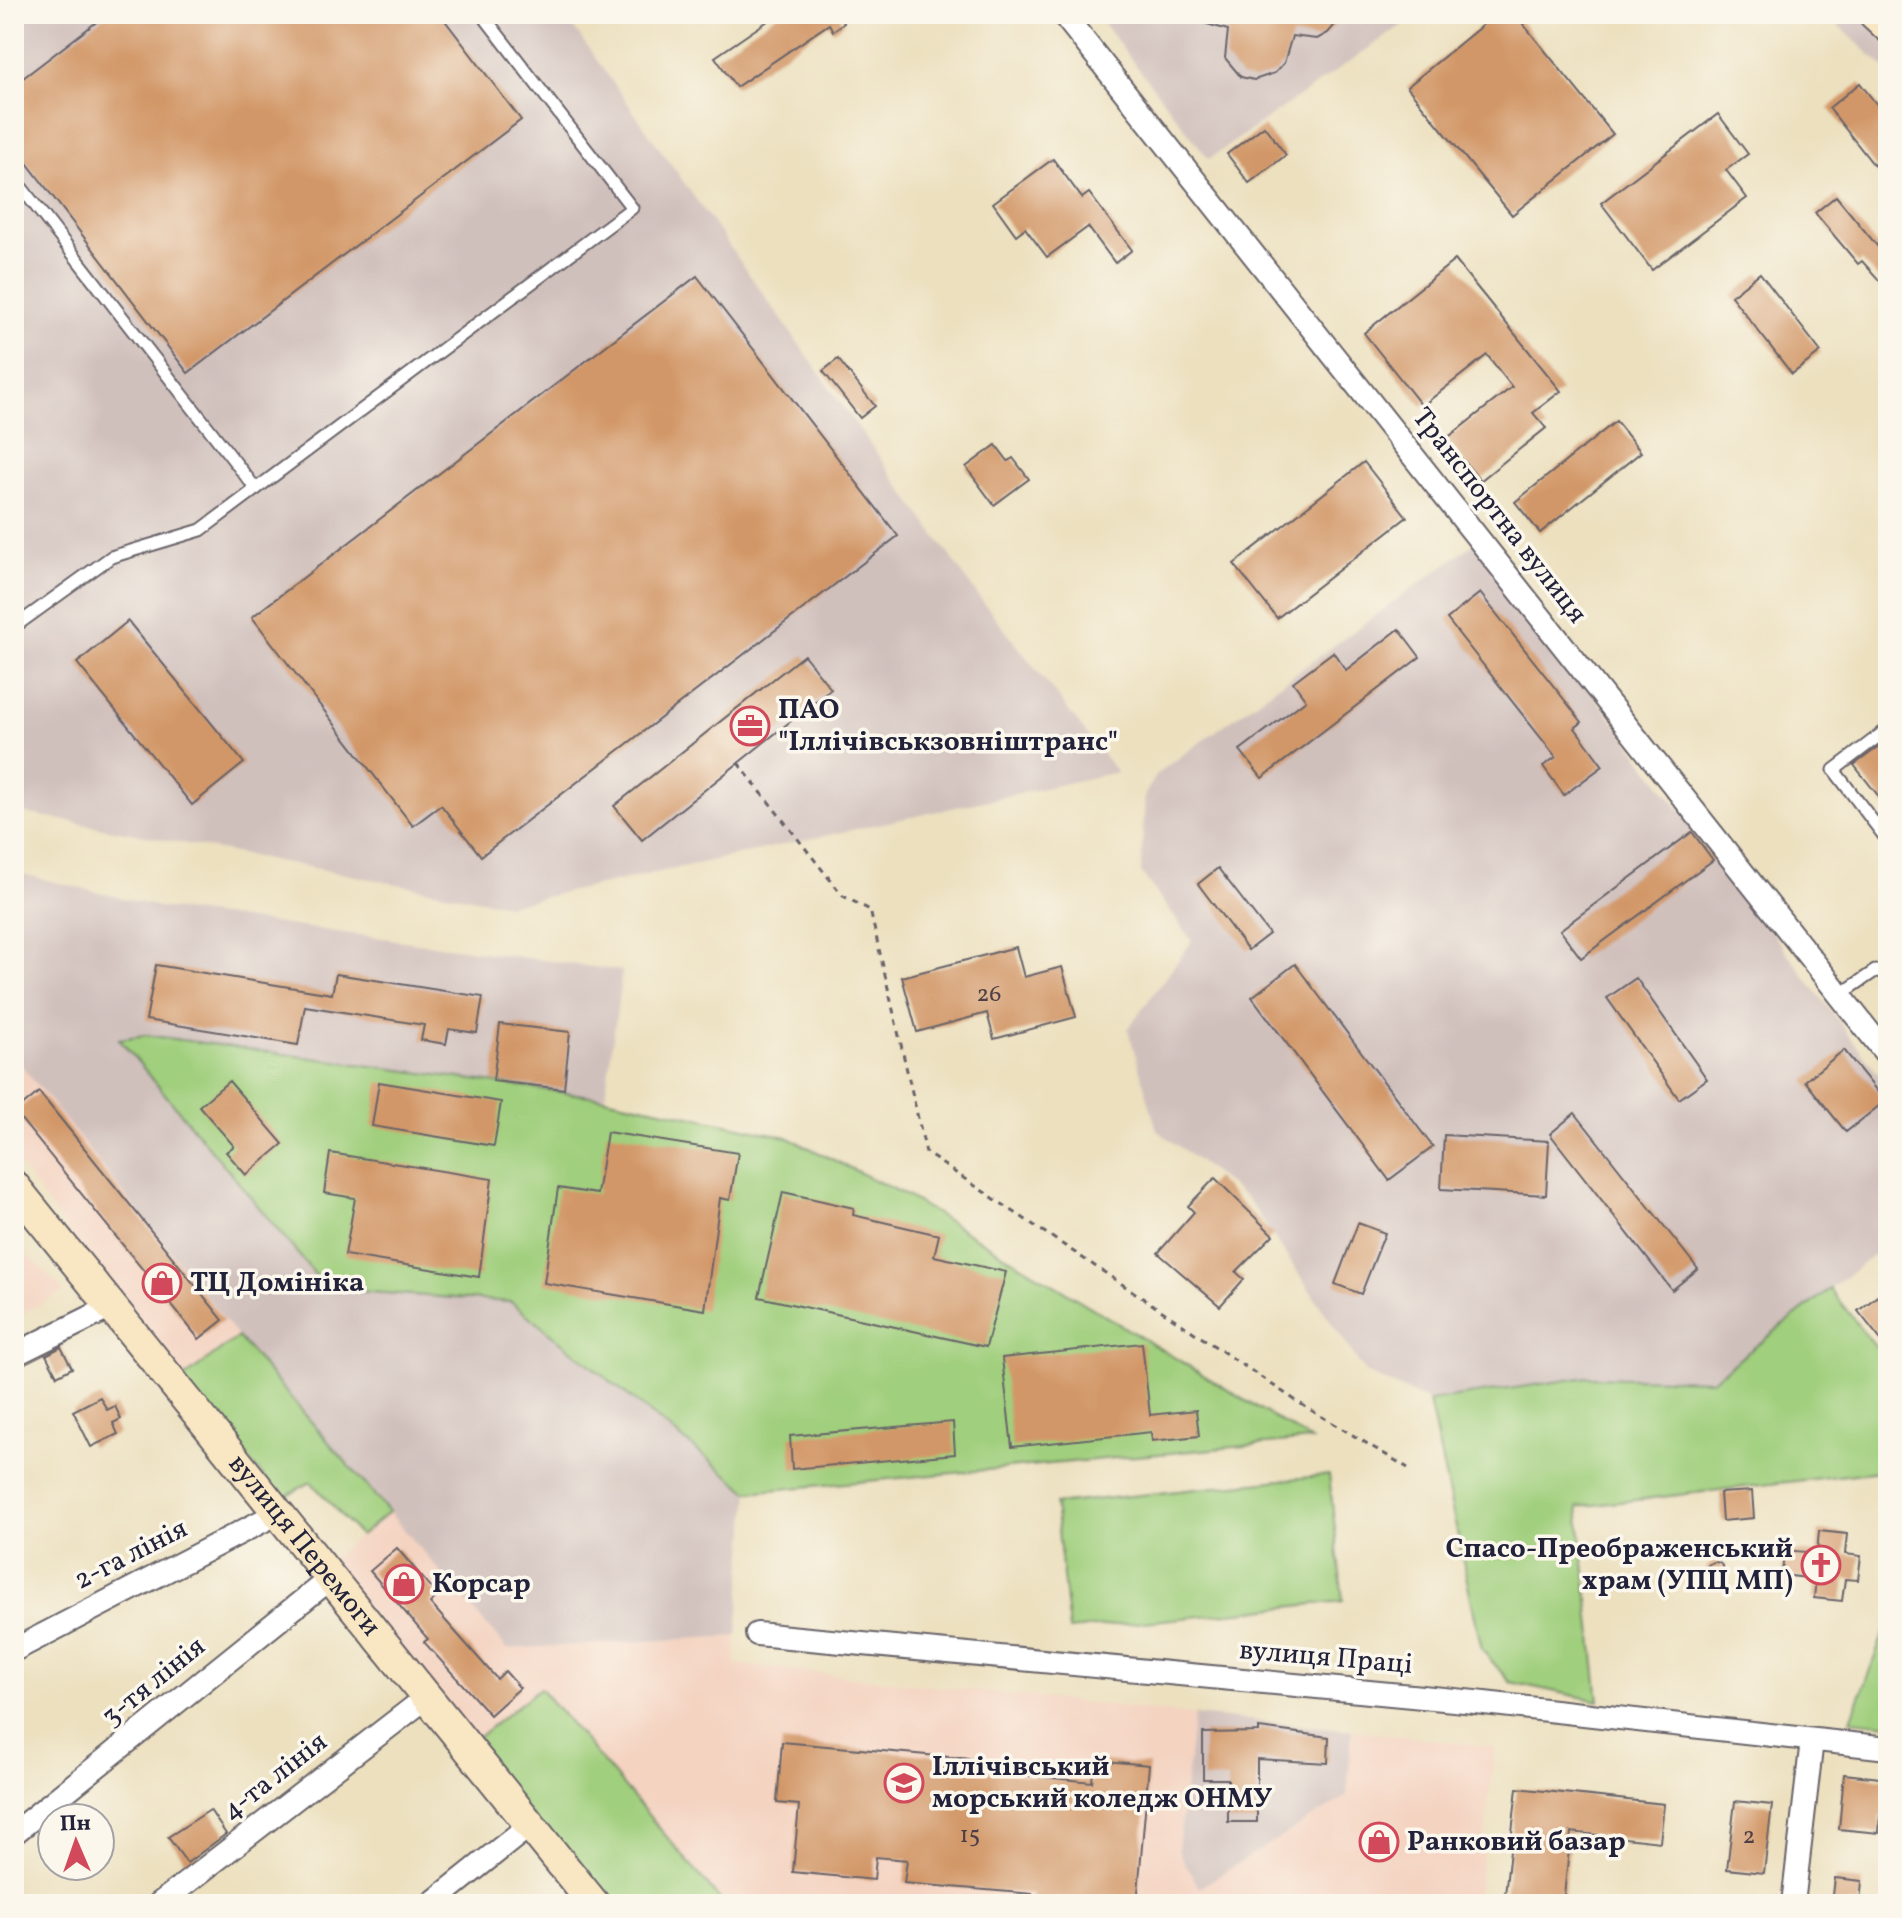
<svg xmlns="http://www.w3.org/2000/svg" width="1902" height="1918" font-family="Vollkorn,serif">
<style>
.built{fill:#f4d3c1}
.industrial{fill:#d0c0bc}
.green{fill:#a0cf7d;stroke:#61785c;stroke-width:2}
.building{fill:#d29767}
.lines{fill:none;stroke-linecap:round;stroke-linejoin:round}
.lane-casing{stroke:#696469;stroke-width:15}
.street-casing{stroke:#696469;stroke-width:26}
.secondary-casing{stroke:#696469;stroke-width:34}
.path{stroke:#696469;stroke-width:3;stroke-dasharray:6 6;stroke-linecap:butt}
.lane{stroke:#fff;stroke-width:11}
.street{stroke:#fff;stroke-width:22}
.secondary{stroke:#f9e7c3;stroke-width:30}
.labels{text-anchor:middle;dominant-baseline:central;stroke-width:7;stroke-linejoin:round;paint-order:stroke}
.number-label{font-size:24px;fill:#4e3f46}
.street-label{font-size:28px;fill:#22223b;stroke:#fbf7ec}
.poi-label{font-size:28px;font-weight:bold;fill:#22223b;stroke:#fbf7ec;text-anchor:start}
</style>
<rect width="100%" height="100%" fill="#fbf7ec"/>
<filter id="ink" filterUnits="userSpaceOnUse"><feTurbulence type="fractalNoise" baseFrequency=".0125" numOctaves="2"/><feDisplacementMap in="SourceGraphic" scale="16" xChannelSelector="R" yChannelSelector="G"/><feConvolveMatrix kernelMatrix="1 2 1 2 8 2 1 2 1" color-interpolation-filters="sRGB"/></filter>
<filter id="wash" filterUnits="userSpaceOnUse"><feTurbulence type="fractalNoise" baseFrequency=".006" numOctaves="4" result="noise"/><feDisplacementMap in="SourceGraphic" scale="32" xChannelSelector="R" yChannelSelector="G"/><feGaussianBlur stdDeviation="1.8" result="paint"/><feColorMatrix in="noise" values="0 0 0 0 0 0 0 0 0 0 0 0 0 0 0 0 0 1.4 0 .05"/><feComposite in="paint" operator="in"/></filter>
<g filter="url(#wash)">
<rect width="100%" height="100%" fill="#ece0bf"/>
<g class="built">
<path d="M25,1068L238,1337L180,1381L14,1158V1077Z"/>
<path d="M14,1241L64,1291L14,1318Z"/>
<path d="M389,1512L507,1649L737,1636L735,1664L1194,1715L1178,1850L1347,1796L1352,1730L1495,1747L1477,1904H724L541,1688L471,1743L329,1561Z"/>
</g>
<g class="industrial">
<path d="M14,14H564L979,597L1117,772L508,905L14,811Z"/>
<path d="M1096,14H1418L1209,159Z"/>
<path d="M1826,14H1888V71Z"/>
<path d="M1478,541L1888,1087V1244L1712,1380L1588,1377L1429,1401L1366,1373L1247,1198L1157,1130L1128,1029L1192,941L1141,872L1145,794L1158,773Z"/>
<path d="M14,872L163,908L622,971L605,1098L146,1035L120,1038L327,1289L511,1302L749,1492L737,1636L507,1649L238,1337L14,1056Z"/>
<path d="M1194,1715L1352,1730L1347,1796L1199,1888L1178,1850Z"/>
</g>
<g class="green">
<path d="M145,1035L605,1098L787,1137L905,1195L1311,1440L749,1492L511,1302L327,1289L119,1039Z"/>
<path d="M1830,1289L1888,1363V1470L1578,1507L1599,1701L1510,1682L1482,1650L1429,1401L1588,1377L1712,1380Z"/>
<path d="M238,1337L389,1512L360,1536L311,1482L282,1498L180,1381Z"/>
<path d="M1329,1475L1343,1601L1069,1630L1055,1504Z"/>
<path d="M1888,1622V1724L1851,1720Z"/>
<path d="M540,1688L724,1904H605L471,1743Z"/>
</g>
<g id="blocks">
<g class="building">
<path d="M107,14H440L521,120L188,373L14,146V85Z"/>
<path d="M778,14H844L840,17L844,23L833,31L829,24L736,87L715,57Z"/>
<path d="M1187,14H1344L1328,33L1317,39L1292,36L1284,63L1275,73L1254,80L1241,77L1225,58L1228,30L1186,18Z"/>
<path d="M1496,14H1515L1613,134L1512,215L1407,87Z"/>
<path d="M1860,83L1888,119V183L1829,108Z"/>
<path d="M1718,114L1748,154L1726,170L1747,198L1652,270L1601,203Z"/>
<path d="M1264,126L1286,155L1249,183L1227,154Z"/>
<path d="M1053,159L1082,198L1089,193L1132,250L1115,263L1088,227L1047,257L1025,228L1016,235L993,203Z"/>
<path d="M1836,196L1888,259V290L1862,261L1858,264L1815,213Z"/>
<path d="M1455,260L1561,391L1533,413L1546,428L1480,481L1446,439L1512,387L1487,355L1422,406L1364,333Z"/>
<path d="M1760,273L1821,352L1792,374L1731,296Z"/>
<path d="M697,276L898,536L481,856L441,805L413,826L252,617Z"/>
<path d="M838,359L875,406L860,418L823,371Z"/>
<path d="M1616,421L1641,452L1540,533L1515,502Z"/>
<path d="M996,445L1008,461L1013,458L1029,479L994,505L966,467Z"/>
<path d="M1364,462L1407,517L1277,618L1234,564Z"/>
<path d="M1480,593L1582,722L1575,728L1603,766L1564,795L1543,766L1556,757L1447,619Z"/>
<path d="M128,621L244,763L192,805L77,663Z"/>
<path d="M1399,629L1420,657L1262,778L1240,750L1306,700L1293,682L1333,652L1346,670Z"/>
<path d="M804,655L831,689L642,840L614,806Z"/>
<path d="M1888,740V808L1854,765Z"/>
<path d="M1692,832L1713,860L1581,958L1560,930Z"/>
<path d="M1218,868L1269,934L1248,950L1198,884Z"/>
<path d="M1016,947L1024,977L1062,967L1076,1017L994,1039L987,1013L917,1032L902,977Z"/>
<path d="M1295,964L1433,1147L1389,1180L1252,997Z"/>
<path d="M156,965L332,994L336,974L483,997L477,1033L449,1029L446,1044L421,1040L424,1025L305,1006L298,1045L146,1020Z"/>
<path d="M1636,978L1707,1079L1679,1099L1607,998Z"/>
<path d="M500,1024L570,1032L564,1089L493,1081Z"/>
<path d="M1844,1050L1885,1101L1846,1132L1805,1081Z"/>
<path d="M229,1081L283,1144L246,1175L226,1152L234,1146L199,1106Z"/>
<path d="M379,1082L501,1102L494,1146L372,1126Z"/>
<path d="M39,1092L223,1320L199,1339L15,1112Z"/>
<path d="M1575,1113L1698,1269L1672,1290L1550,1134Z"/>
<path d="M607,1132L738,1153L730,1200L720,1198L705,1310L544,1283L558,1188L597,1194Z"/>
<path d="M1444,1135L1549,1141L1546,1195L1441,1189Z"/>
<path d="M330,1153L492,1179L479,1277L345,1255L355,1198L324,1193Z"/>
<path d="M1215,1178L1273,1235L1236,1272L1244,1279L1220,1306L1158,1253L1194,1212L1188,1206Z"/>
<path d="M783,1192L854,1208L853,1215L939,1235L934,1256L1006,1272L986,1347L759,1297Z"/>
<path d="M1358,1223L1385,1233L1361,1294L1335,1284Z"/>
<path d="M1888,1288V1349L1858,1311Z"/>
<path d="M1142,1343L1150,1415L1196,1410L1199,1436L1152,1441L1151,1432L1012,1447L1002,1358Z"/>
<path d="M61,1347L72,1368L57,1376L46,1355Z"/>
<path d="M100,1397L107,1410L115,1406L121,1419L113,1423L118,1434L91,1447L73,1411Z"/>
<path d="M953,1422L955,1454L792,1469L790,1436Z"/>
<path d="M1752,1491L1754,1518L1722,1521L1720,1493Z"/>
<path d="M1819,1531L1847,1534L1845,1554L1861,1556L1858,1580L1845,1579L1842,1601L1814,1598L1816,1579L1782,1575L1784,1550L1817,1553Z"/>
<path d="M397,1548L438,1596L430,1603L497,1679L505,1671L520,1688L490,1715L424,1642L428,1639L370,1571Z"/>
<circle cx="1715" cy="1571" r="9"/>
<path d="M1259,1728L1329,1737L1328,1763L1257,1759V1822H1228V1779H1203V1733L1259,1732Z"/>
<path d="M782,1742L982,1760L981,1771L1092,1782L1094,1760L1149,1765L1137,1904H1031L1032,1894L904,1883L907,1860L876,1857L874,1880L793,1872L799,1805L777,1803Z"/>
<path d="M1844,1774L1888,1779V1817L1880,1816L1879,1833L1839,1829Z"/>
<path d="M1517,1788L1664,1804L1660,1842L1571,1832L1563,1904H1504Z"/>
<path d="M1735,1801L1772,1805L1764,1873L1727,1869Z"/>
<path d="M210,1810L226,1834L187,1863L168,1837Z"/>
<path d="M1835,1878L1862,1881L1860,1904H1832Z"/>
</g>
</g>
</g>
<g filter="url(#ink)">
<use href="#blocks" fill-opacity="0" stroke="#696469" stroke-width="2"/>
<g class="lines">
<defs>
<g id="lane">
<path d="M14,178L256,489"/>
<path d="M14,627L111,557L201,530L632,208L482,14"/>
<path d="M1888,729L1834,770L1888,841"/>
<path d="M1840,995L1875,971L1888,972"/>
</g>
<g id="street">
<path d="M1063,14L1888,1056"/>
<path d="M14,1355L111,1307"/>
<path d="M757,1634L1475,1702L1888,1748"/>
<path d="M14,1650L276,1514"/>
<path d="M14,1833L331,1578"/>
<path d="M159,1904L427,1697"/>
<path d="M431,1904L530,1825"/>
<path d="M1793,1904L1812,1740"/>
</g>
<g id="secondary">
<path d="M1874,14L1888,27"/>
<path id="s1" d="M14,1186L594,1904"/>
</g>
</defs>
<use href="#lane" class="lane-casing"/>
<use href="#street" class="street-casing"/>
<use href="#secondary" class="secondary-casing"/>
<path class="path" d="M738,763L843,896L870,910L926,1153L1304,1406L1408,1468"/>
<use href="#lane" class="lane"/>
<use href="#street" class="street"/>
<use href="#secondary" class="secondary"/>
</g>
</g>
<defs>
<symbol id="office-ring" viewBox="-11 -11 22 22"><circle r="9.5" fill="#fbf7ec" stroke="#d1495b" stroke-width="1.5"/><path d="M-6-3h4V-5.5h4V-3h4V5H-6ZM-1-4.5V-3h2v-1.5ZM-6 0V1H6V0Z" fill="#d1495b"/></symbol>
<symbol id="shop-ring" viewBox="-11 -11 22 22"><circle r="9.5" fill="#fbf7ec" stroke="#d1495b" stroke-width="1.5"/><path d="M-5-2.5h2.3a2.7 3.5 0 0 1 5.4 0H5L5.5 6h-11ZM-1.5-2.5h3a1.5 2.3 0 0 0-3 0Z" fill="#d1495b"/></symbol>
<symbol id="church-ring" viewBox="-11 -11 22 22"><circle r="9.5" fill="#fbf7ec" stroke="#d1495b" stroke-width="1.5"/><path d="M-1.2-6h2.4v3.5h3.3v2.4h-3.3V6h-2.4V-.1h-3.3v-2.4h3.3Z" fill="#d1495b"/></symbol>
<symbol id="university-ring" viewBox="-11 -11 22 22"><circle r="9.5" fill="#fbf7ec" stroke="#d1495b" stroke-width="1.5"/><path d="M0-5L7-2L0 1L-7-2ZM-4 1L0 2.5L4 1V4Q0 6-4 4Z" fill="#d1495b"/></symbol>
</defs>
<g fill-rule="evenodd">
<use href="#office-ring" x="728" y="704" width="44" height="44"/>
<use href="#shop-ring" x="140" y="1261" width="44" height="44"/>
<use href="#church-ring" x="1799" y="1543" width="44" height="44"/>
<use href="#shop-ring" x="382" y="1562" width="44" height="44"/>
<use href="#university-ring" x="882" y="1761" width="44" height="44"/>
<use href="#shop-ring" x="1357" y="1820" width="44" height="44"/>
</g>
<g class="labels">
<g class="number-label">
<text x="989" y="995">26</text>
<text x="970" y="1836">15</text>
<text x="1749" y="1837">2</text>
</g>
<g class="street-label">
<text transform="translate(1499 516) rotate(52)">Транспортна вулиця</text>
<text stroke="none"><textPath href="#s1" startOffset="462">вулиця Перемоги</textPath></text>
<text transform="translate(131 1555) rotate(-27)">2-га лінія</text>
<text transform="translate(1326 1658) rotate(5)">вулиця Праці</text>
<text transform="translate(154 1682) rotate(-39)">3-тя лінія</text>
<text transform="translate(275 1777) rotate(-38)">4-та лінія</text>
</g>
<g class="poi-label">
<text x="778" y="710">ПАО<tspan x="778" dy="32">"Іллічівськзовніштранс"</tspan></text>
<text x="190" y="1283">ТЦ Домініка</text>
<text x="1793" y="1549" text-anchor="end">Спасо-Преображенський<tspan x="1793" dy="32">храм (УПЦ МП)</tspan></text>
<text x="432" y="1584">Корсар</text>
<text x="932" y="1767">Іллічівський<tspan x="932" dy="32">морський коледж ОНМУ</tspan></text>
<text x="1407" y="1842">Ранковий базар</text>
</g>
</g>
<rect width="1902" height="1918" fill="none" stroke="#fbf7ec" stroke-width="48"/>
<g transform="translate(76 1842) rotate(358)"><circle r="38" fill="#fbf7ec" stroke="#a4a2a5" stroke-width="2"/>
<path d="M0-6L14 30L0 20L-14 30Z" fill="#d1495b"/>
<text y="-12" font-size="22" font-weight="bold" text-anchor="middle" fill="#22223b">Пн</text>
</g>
</svg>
